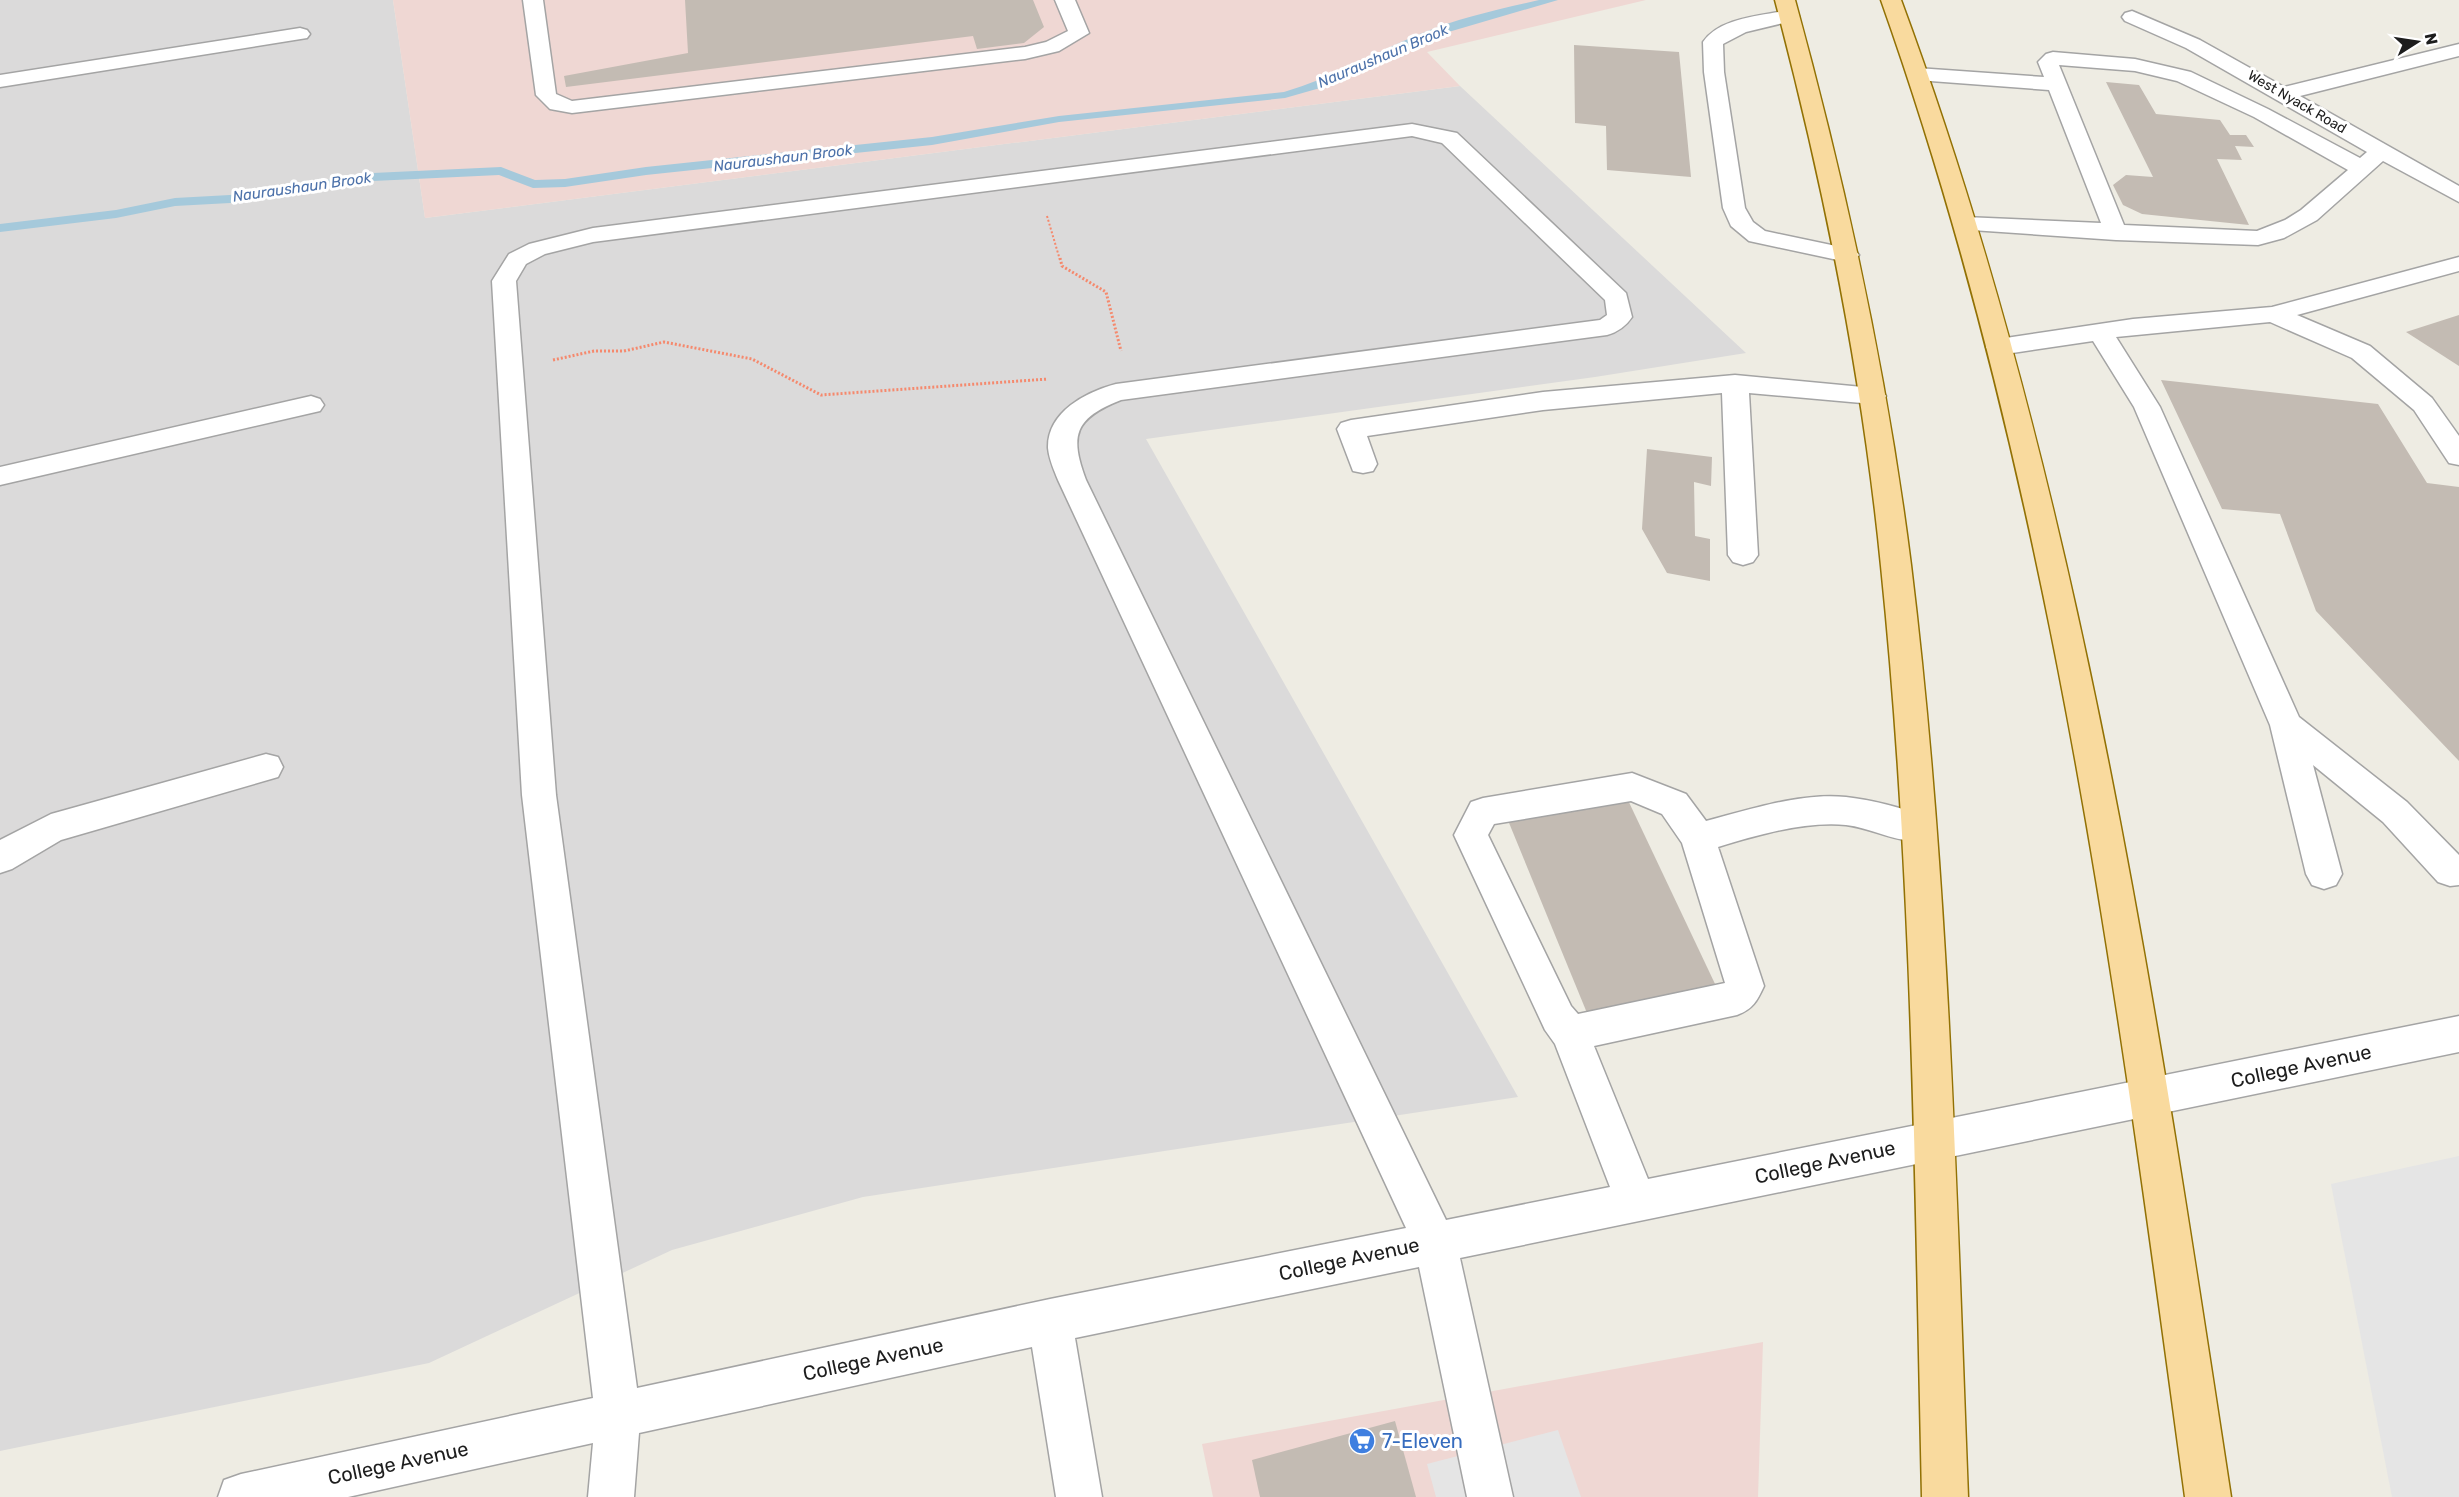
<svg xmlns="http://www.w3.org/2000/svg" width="2459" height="1497" font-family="Rubik,sans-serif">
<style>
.residential{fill:#dbdada}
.commercial{fill:#efd7d3}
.parking{fill:#e5e5e5}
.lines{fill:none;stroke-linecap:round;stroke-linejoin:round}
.stream{fill:#a5c9db;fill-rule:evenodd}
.building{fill:#c3bbb3}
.minor-casing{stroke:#a4a4a4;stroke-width:3}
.major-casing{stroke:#927104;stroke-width:3}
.path-far1{stroke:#f5896d;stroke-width:2;stroke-dasharray:2 2;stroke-linecap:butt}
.path{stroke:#f5896d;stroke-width:3;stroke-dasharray:2 2;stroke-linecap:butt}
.minor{fill:#fff;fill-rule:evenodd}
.major{fill:#f9da9e;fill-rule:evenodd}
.labels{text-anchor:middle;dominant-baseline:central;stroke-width:6;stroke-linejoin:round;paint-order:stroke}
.far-street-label{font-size:14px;fill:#1d1d1d;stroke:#fff}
.far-water-label{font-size:15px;font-style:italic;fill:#4d72aa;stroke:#fff}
.near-street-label{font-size:20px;fill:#1d1d1d;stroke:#fff}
.near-shop-label{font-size:20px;fill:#366cbe;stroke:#fff;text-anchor:start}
</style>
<rect width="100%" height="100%" fill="#eeece3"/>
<path class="residential" d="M0,0H393L425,218L1460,86L1746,353L1595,377L1146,439L1518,1097L863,1197L672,1250L429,1363L0,1451Z"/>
<g class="commercial">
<path d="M393,0H1646L1427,52L1460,86L425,218Z"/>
<path d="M1763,1342L1758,1497H1213L1202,1444Z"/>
</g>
<g class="parking">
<path d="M2459,1156V1497H2392L2331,1184Z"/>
<path d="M1558,1430L1581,1497H1436L1427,1464Z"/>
</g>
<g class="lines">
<path class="stream" d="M1539,0H1558L1428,38L1327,86L1285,98L1059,122L932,145L646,175L565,187L533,188L499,175L373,181L230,203L175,206L116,218L0,232V224L116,210L175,198L230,195L373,173L501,167L535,180L565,179L646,167L932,137L1059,116L1284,92C1332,78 1374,53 1420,34C1458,18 1499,9 1539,0Z"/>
</g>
<g class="building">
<path d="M685,0H1033L1044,27L1024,43L977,49L973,36L566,87L564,76L688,53Z"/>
<path d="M1574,45L1679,52L1691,177L1607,170L1606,126L1575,123Z"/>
<path d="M2106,82L2139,85L2156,114L2220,120L2230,135H2246L2254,147L2235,146L2242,160L2217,159L2249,225L2142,214L2123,205L2113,185L2126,175L2153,177Z"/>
<path d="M2459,315V366L2406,332Z"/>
<path d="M2161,380L2378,404L2427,483L2459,487V761L2316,611L2280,514L2222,509Z"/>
<path d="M1647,449L1712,457L1711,486L1694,482L1695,536L1710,539V581L1667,573L1642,529Z"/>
<path d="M1626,796L1716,986L1587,1013L1507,818Z"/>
<path d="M1395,1421L1416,1497H1260L1252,1460Z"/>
</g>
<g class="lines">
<defs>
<g id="minor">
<path d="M523,0H543L556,94L572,101L1025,47L1046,42L1068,31L1055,0H1075L1089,33L1059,51L1025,59L572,113L550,109L536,95Z"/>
<path d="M1789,10L1799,16L1796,20L1746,32L1723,44L1724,72L1745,208L1753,222L1765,231L1855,250L1859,255L1855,260L1847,262L1749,241L1731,226L1723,208L1704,72L1703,42C1720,17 1762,16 1789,10Z"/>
<path d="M2132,11L2200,40L2284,87L2459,44V56L2300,96L2459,186V202L2383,161L2317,220L2284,238L2258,245L2116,240L1957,229L1953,224L1957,219L1965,217L2101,223L2049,90L1917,80L1910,78L1907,74L1910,70L1917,68L2044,77L2038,62L2046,54L2053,52L2135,59L2191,72L2268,109L2360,158L2367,152L2186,48L2125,21L2122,17L2125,13ZM2059,65L2135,71L2177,81L2254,117L2348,170L2301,210L2285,220L2257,231L2124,225Z"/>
<path d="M300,28L307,30L310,34L307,38L0,87V75Z"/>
<path d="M1412,124L1457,133L1626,293L1632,317C1626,326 1618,332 1607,335L1121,400C1075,418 1069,435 1086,480L1446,1220L1610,1187L1555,1044L1545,1030L1454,835L1471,802L1483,798L1632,773L1686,794L1706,821C1748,810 1802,792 1846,797C1874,800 1905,809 1931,818L1936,828L1931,838C1904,848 1874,828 1846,825C1805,821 1757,835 1718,847L1764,986C1757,1001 1753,1009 1737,1015L1594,1046L1648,1179L2459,1016V1052L1460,1258L1513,1497H1467L1419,1267L1075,1338L1102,1497H1056L1032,1347L639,1433L634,1497H588L593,1443L348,1497H218L224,1480L241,1474L593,1398L522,795L492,281L509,254L529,244L593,228ZM1412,136L1442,143L1605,300L1607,315L1600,320L1116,384C1086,392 1047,412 1048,448C1049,459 1054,470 1058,480L1406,1228L1050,1299L637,1388L556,795L516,281L526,264L545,254L593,242ZM1631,801L1662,814L1682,843L1725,983L1578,1014L1571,1006L1488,835L1494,824Z"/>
<path d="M2459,257V271L2297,315L2370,346L2432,398L2459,436V465L2449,463L2414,410L2352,358L2270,322L2116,337L2160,407L2299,717L2407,802L2459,855V885L2450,886L2438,882L2383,822L2313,765L2342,874L2336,885L2324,889L2312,885L2306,874L2270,725L2134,407L2093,341L1999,355L1990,353L1986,347L1990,341L1999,339L2133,319L2272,307Z"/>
<path d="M1735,375L1873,388L1882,390L1886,396L1882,402L1873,404L1749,393L1758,555L1753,562L1743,565L1733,562L1728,555L1722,393L1543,410L1367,436L1377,464L1373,471L1363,473L1353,471L1337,429L1341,423L1351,420L1543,392Z"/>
<path d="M311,396L320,399L324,405L320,411L0,485V467Z"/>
<path d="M266,754L278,757L283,767L278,777L61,840L12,869L0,873V840L51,814Z"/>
</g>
<g id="major">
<path d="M1775,0H1795C1846,186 1887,374 1911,565C1949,874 1956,1186 1968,1497H1922C1915,1186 1913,875 1881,566C1862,374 1824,186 1775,0Z"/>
<path d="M1881,0H1901C2079,481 2154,992 2231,1497H2185C2117,993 2052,482 1881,0Z"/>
</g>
</defs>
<use href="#minor" class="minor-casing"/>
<use href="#major" class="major-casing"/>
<path class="path-far1" d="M1047,216L1060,260"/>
<g class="path">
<path d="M1060,258L1062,266L1106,292L1121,351"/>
<path d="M553,360L594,351H624L664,342L752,359L821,395L1048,379"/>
</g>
<use href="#minor" class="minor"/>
<use href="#major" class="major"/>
</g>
<defs>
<symbol id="supermarket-disc" viewBox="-11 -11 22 22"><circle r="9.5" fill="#3f7fe0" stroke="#fff"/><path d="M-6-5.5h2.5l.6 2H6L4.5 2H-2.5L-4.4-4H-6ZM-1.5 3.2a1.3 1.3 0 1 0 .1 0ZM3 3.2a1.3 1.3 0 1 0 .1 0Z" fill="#fff"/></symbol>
</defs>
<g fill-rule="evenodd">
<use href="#supermarket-disc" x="1347" y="1426" width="30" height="30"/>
</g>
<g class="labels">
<g class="far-street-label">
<text transform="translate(2297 102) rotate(30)">West Nyack Road</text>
</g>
<g class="far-water-label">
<text transform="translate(1383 56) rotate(-23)">Nauraushaun Brook</text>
<text transform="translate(783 158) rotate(-7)">Nauraushaun Brook</text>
<text transform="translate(302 187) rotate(-8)">Nauraushaun Brook</text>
</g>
<g class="near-street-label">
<text transform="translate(2301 1066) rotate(-12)">College Avenue</text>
<text transform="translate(1825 1162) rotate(-12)">College Avenue</text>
<text transform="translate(1349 1259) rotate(-12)">College Avenue</text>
<text transform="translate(873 1359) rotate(-12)">College Avenue</text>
<text transform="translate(398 1463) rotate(-12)">College Avenue</text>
</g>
<g class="near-shop-label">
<text x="1382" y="1441">7-Eleven</text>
</g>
</g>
<g transform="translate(2417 42) rotate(78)" stroke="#ffffff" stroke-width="4.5" paint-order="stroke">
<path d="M0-4.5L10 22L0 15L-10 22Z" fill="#1d1d1d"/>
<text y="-9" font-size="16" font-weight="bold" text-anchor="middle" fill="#1d1d1d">N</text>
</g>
</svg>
